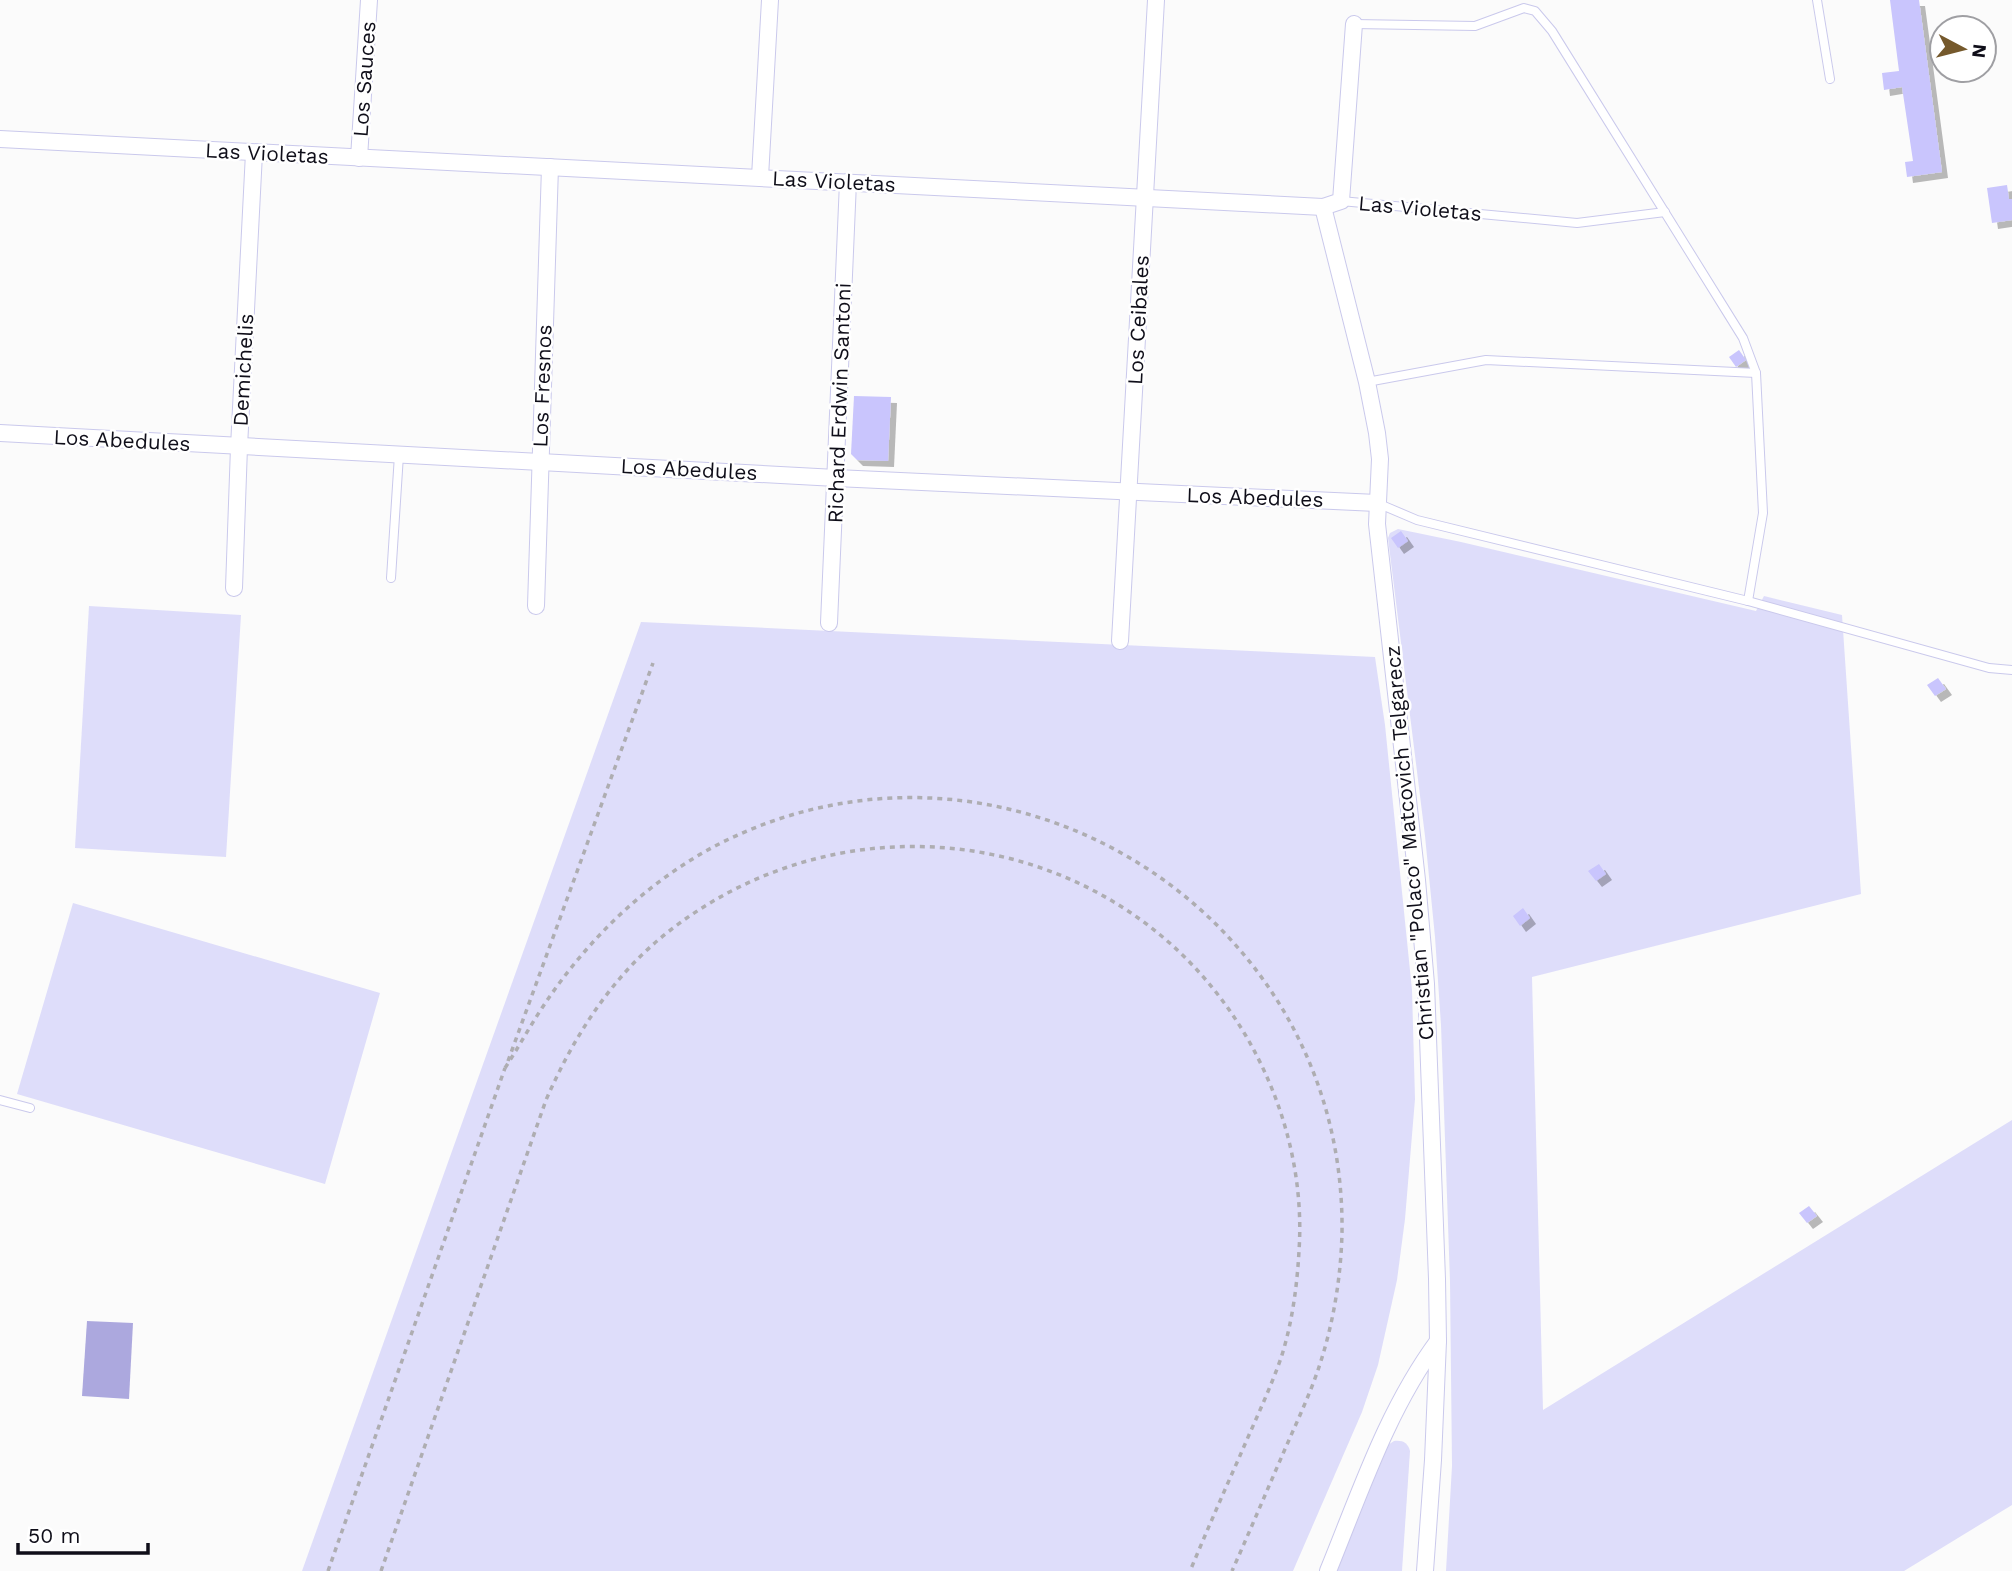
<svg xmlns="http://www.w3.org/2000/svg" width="2012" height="1571" font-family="'Work Sans',sans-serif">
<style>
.green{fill:#deddfa}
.water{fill:#aca8de}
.building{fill:#c9c5fd;filter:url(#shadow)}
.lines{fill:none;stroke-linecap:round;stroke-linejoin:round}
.service-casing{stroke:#cac9ec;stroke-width:10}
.minor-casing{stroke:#cac9ec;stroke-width:18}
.path{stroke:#aeadb1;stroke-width:3.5;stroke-dasharray:5 5;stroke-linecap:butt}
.service{stroke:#fff;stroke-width:8}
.minor{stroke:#fff;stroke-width:16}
.labels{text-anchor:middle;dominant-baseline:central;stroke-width:5;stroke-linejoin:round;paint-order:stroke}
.street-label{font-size:21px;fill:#0f0e19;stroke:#fff}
</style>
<defs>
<filter id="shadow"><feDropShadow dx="6" dy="6" stdDeviation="0" flood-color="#0004"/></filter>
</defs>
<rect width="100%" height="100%" fill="#fbfbfb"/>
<g class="green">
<path d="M1398,529L1461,542L1756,611L1764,596L1842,615L1861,894L1532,977L1543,1410L2012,1120V1505L1904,1571H1446L1452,1466L1450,1281L1441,1025L1435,937L1425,836L1388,538L1390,533Z"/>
<path d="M89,606L241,615L226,857L75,848Z"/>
<path d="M641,622L1375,657L1385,725L1412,990L1415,1099L1405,1219L1397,1280L1378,1365L1362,1412L1293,1571H302Z"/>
<path d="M73,903L380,993L325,1184L17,1094Z"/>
<path d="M1394,1441C1403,1440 1408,1443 1410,1451L1402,1571H1335L1388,1445Z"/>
</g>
<path class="water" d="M87,1321L133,1323L129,1399L82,1396Z"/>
<g class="building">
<path d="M1890,0H1919L1942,172L1907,177L1905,162L1913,161L1902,87L1884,90L1882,73L1899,71Z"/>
<path d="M2007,185L2009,199H2012V220L1992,223L1987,188Z"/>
<path d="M1739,350L1746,360L1736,367L1729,357Z"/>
<path d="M854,396L891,397L888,461L857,460L851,454Z"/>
<path d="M1401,531L1408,541L1398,548L1391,538Z"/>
<path d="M1938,678L1946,689L1935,696L1927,685Z"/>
<path d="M1599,864L1606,874L1596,881L1588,871Z"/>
<path d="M1523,908L1530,918L1520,926L1513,916Z"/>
<path d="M1809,1206L1817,1216L1807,1223L1799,1213Z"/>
</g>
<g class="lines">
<defs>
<g id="service">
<path d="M1817,0L1830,79"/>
<path d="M1354,24L1475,26L1524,8L1535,11L1552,31L1743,338L1756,373L1763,513L1748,601"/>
<path d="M1341,201L1577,223L1665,212"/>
<path d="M1367,382L1486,360L1756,373"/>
<path d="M1377,503L1417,520L1748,601L1989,668L2012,670"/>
<path d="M391,578L399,455"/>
<path d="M0,1100L30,1108"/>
</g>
<g id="minor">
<path d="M0,139L1323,207L1341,201L1354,24"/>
<path d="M359,158L369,0"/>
<path d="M760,177L770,0"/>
<path d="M1323,207L1367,382L1377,433L1380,459L1377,524L1417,880L1426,984L1437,1279L1438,1341L1433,1460L1425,1571"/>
<path d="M0,433L836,478L1377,503"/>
<path d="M234,588L239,447L254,153"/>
<path d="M536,606L550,167"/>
<path d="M829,623L848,182"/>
<path d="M1120,641L1156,0"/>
<path d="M1328,1571C1360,1493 1387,1410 1438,1341"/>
</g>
</defs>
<use href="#service" class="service-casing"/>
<use href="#minor" class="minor-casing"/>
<g class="path">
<path d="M508,1061L653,663"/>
<path d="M505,1068C518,1048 529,1028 542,1008C586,941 645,883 717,845C1003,698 1346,911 1342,1232C1341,1278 1333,1326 1318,1370C1308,1399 1294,1428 1282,1456C1265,1495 1249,1533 1232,1571"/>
<path d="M328,1571L505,1068"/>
<path d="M381,1571L546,1100C574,1036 612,976 668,932C853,786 1125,831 1246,1036C1284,1101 1304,1176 1299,1251C1297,1287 1292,1324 1281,1358C1269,1392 1253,1425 1239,1458C1222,1496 1206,1533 1190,1571"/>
</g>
<use href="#service" class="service"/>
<use href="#minor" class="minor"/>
</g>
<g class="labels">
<g class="street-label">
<text transform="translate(364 79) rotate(-86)">Los Sauces</text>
<text transform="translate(267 153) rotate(3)">Las Violetas</text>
<text transform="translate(834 181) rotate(3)">Las Violetas</text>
<text transform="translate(1420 208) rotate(5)">Las Violetas</text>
<text transform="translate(1138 320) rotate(-87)">Los Ceibales</text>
<text transform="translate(243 370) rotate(-87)">Demichelis</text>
<text transform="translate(542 386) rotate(-88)">Los Fresnos</text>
<text transform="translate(839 403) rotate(-88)">Richard Erdwin Santoni</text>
<text transform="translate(122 440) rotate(3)">Los Abedules</text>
<text transform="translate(689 469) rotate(3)">Los Abedules</text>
<text transform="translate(1255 497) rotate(2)">Los Abedules</text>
<text transform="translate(1409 843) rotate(-95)">Christian "Polaco" Matcovich Telgarecz</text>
</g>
</g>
<g transform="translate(1963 49) rotate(97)"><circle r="33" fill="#ffffff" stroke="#9f9fa3" stroke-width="2"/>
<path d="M0-5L12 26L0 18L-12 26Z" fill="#75592c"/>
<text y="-10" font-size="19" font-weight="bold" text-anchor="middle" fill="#0f0e19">N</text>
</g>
<path d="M18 1543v10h130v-10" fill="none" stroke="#0f0e19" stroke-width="3.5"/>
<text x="28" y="1543" font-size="21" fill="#0f0e19" stroke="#ffffff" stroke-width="5" paint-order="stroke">50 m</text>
</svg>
